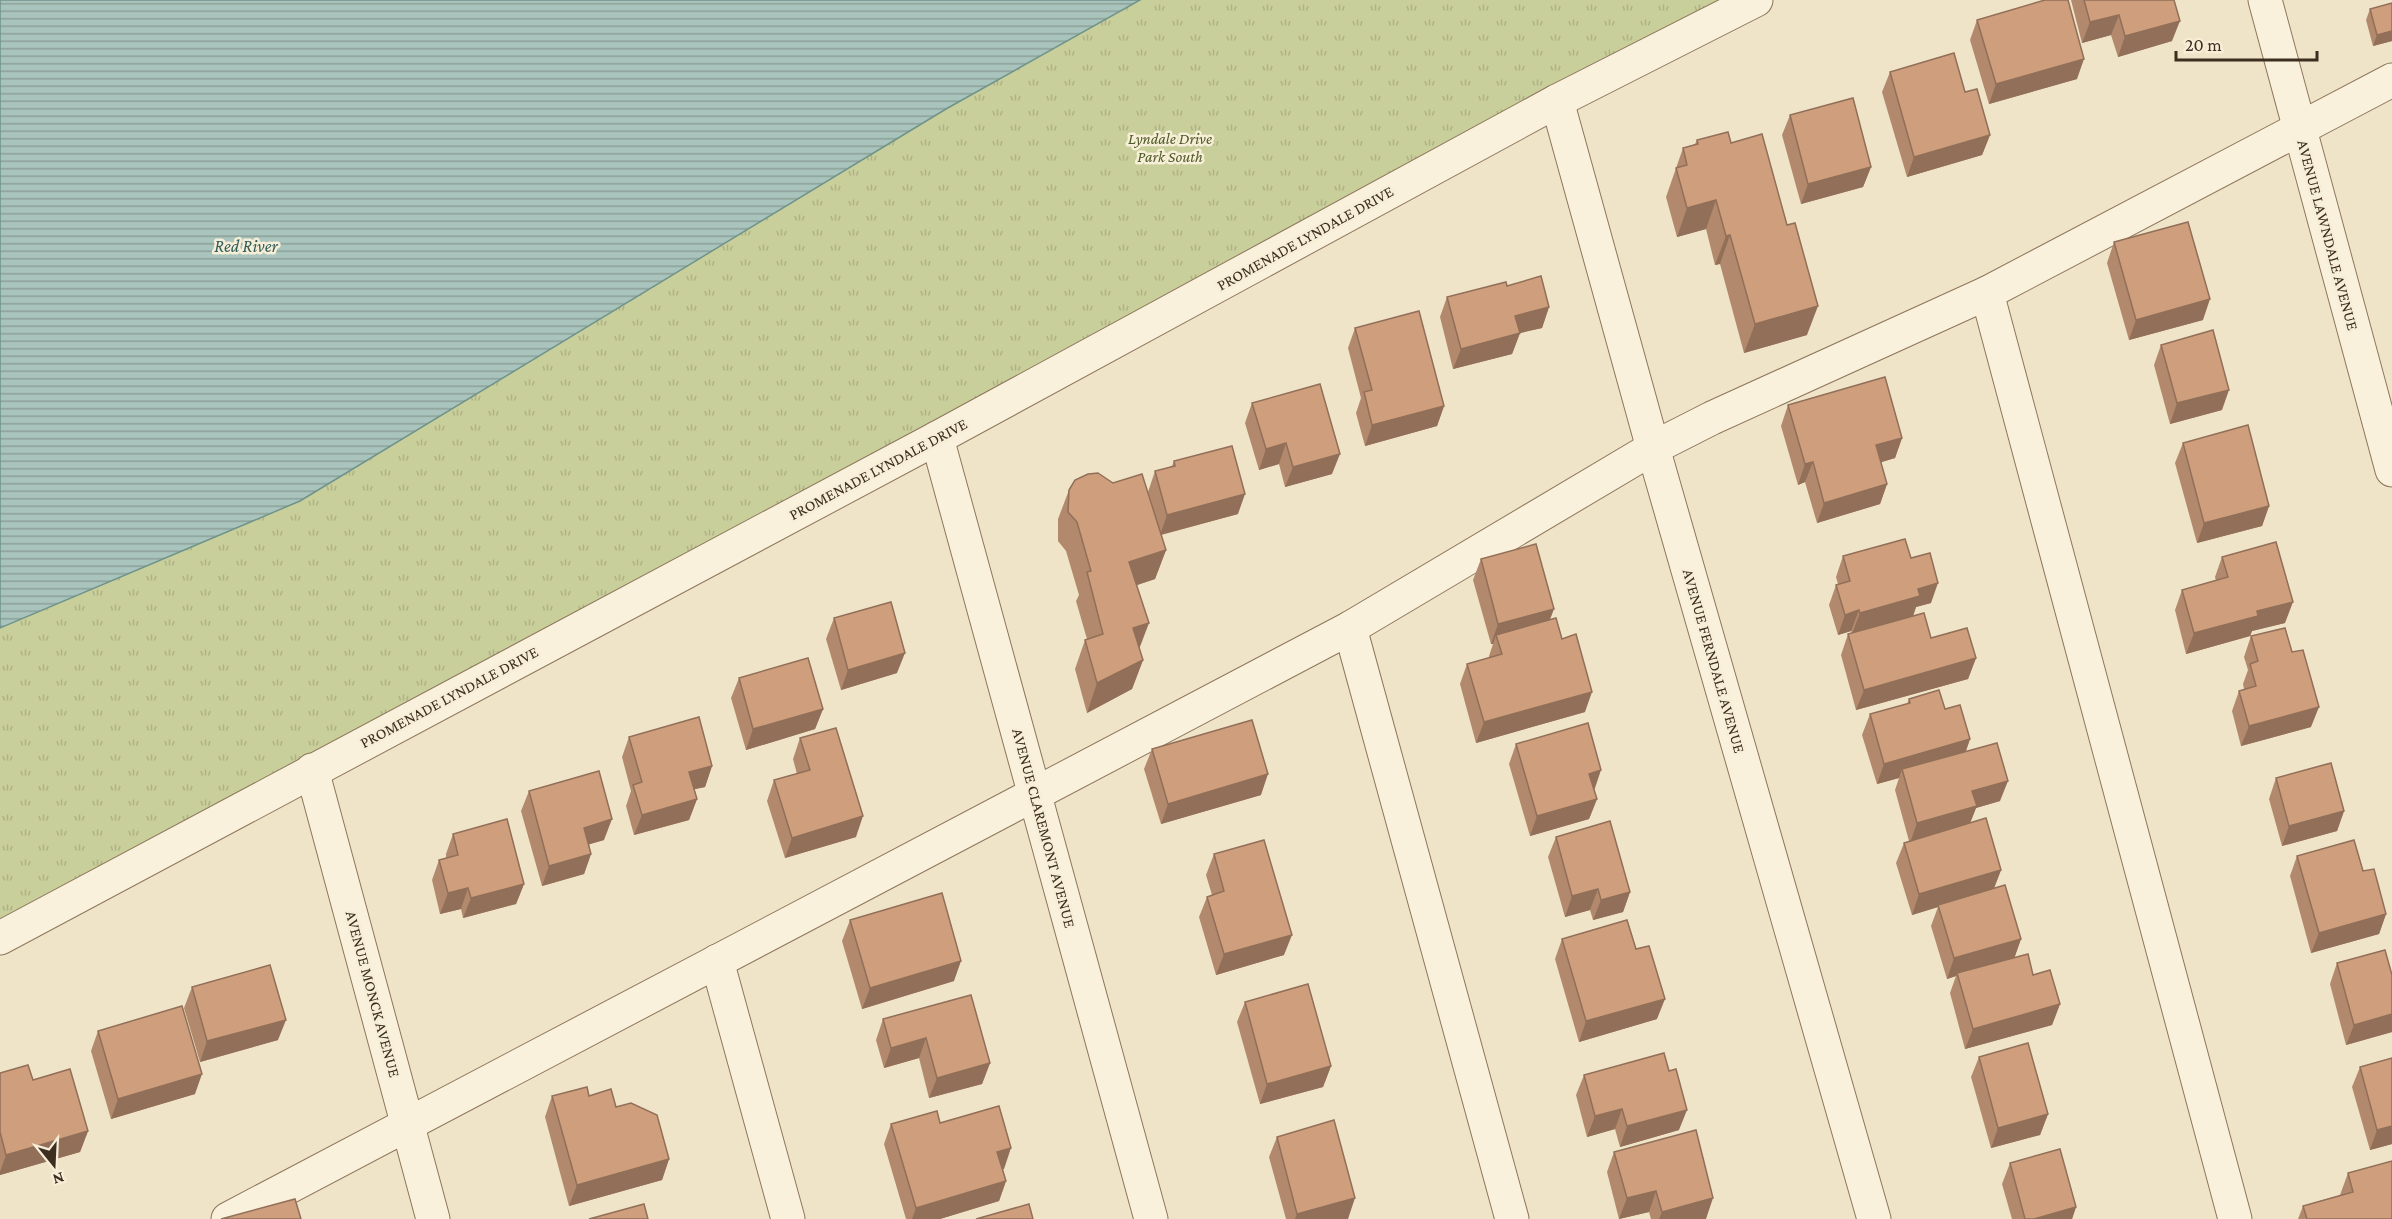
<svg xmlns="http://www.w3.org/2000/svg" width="2392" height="1219" font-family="'Crimson Pro',serif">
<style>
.grass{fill:url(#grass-tufts)}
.water{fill:url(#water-rules);stroke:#6f938a;stroke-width:1.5}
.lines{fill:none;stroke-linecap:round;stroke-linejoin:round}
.minor-casing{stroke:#8d765c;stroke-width:35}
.minor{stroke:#faf1dc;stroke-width:33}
.wall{fill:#b2896c}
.shaded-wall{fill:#916f58}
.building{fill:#cf9f7d;stroke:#916f58;stroke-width:1.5}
.labels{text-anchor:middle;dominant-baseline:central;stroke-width:5;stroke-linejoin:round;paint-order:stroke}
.park-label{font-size:16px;font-style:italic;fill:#4d5a26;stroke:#f7eed8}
.street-label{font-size:16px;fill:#3d2e20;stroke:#f7eed8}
.water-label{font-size:18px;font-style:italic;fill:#2f5d5a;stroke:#f7eed8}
</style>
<defs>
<pattern id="grass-tufts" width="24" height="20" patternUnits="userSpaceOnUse" patternTransform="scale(1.5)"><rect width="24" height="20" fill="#c9cf9b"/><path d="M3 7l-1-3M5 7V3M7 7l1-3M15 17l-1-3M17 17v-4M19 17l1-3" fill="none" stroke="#aeb285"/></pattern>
<pattern id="water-rules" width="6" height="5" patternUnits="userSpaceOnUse" patternTransform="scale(1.5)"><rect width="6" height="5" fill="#a9c4bc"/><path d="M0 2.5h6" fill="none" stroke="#8ba098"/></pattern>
</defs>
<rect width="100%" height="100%" fill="#f0e4c8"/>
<path class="grass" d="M1140,0H1756L0,928V628L300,501L946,109Z"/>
<path class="water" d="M0,0H1140L946,109L300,501L0,628Z"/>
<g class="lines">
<defs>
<g id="minor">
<path d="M2265,0L2392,470"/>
<path d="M1557,101L1653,448L1874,1219"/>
<path d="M1987,293L2235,1219"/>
<path d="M937,438L1151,1219"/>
<path d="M1350,628L1512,1219"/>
<path d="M312,770L433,1219"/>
<path d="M0,938L937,438L1557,101L1756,0"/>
<path d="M717,961L788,1219"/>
<path d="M228,1219L1350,628L1653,448L1712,418L1987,293L2392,80"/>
</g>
</defs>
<use href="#minor" class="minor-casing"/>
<use href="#minor" class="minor"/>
</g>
<g class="wall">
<path d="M2071,0H2174L2172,41L2118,57L2111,35L2082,43Z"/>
<path d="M2392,3V41L2373,46L2366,20L2370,9Z"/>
<path d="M1977,20L2077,79L1989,104L1970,40Z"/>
<path d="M1890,72L1965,92L1990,135L1982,155L1907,177L1882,92Z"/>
<path d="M1790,115L1871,167L1863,187L1801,204L1782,135Z"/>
<path d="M1697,140L1731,143L1807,335L1744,353L1720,264L1715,265L1706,229L1677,237L1666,197L1683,148L1695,144Z"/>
<path d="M2114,242L2203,320L2129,340L2107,263Z"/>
<path d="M1507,286L1549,307L1542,328L1520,333L1512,354L1453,369L1440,317L1447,297Z"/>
<path d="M1355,328L1444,406L1437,426L1365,446L1356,413L1361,398L1348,348Z"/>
<path d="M2161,345L2222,410L2170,424L2154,365Z"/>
<path d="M1252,403L1332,474L1285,487L1279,464L1259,470L1245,423Z"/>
<path d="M1788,405L1902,438L1895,458L1881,462L1887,484L1880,504L1817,523L1805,482L1798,485L1781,426Z"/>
<path d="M2183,443L2269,506L2262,526L2197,543L2175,463Z"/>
<path d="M1174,461L1238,514L1161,535L1166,550L1155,579L1137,585L1139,648L1143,660L1132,689L1087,713L1075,669L1085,640L1087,639L1076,601L1079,595L1066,551L1058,541V519L1069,490L1152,506L1148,492L1155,471L1172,466Z"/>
<path d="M1843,556L1911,558L1931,603L1916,607L1913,616L1931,638L1976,658L1968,679L1856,710L1841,655L1848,634L1852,633L1851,631L1838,635L1829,605L1836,585L1838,584L1836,577Z"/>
<path d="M2222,557L2285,623L2252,631L2250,636L2186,654L2175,610L2182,590L2216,581L2215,577Z"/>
<path d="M1481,559L1550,620L1585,712L1476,743L1460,684L1467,664L1489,658V656L1493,644H1491L1473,580Z"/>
<path d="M834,618L897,673L841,690L826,639Z"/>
<path d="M2251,636L2311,727L2241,746L2232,711L2239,691L2244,689L2243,684L2248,670L2244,657Z"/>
<path d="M739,678L823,709L815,729L746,750L731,698Z"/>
<path d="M1909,699L1945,709L1970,739L1966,751L2000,801L1976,808L1970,823L2001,870L1994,888L2021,939L2014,958L2033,975L2060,1004L2052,1025L1965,1049L1950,993L1956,976L1947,979L1931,926L1938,907L1912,915L1896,863L1904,843L1909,841L1895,790L1899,778L1877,784L1862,735L1870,714L1907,704Z"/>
<path d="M629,737L712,766L705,787L694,789L697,799L689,820L634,835L626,806L631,791L622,757Z"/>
<path d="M800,738L856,837L785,858L767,801L774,780L797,774L793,759Z"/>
<path d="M1516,744L1597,799L1589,819L1530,836L1509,764Z"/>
<path d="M1152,749L1261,795L1161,824L1144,769Z"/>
<path d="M2276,778L2344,811L2337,831L2282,846L2269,799Z"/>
<path d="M529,791L604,840L589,844L591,854L584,874L542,886L521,811Z"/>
<path d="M453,834L524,884L516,904L463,918L461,909L440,914L432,880L439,860L446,858V854Z"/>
<path d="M1556,837L1630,892L1623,912L1593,920L1590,910L1565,917L1548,857Z"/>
<path d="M1214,854L1284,955L1216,975L1199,917L1207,897L1212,895L1206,875Z"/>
<path d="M2297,856L2363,871L2386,914L2379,934L2311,953L2290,876Z"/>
<path d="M850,920L954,981L862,1009L842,941Z"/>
<path d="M1562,939L1636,949L1657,1019L1579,1042L1555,959Z"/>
<path d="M2337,963L2392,975V1032L2346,1045L2330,984Z"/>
<path d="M192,987L278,1040L200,1062L184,1008Z"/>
<path d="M1245,1002L1331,1066L1323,1087L1260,1104L1237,1022Z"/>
<path d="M883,1019L990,1063L982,1084L929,1098L919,1058L884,1068L876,1040Z"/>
<path d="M98,1031L195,1094L111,1119L91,1051Z"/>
<path d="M1979,1057L2048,1114L2040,1135L1991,1148L1971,1077Z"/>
<path d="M2392,1058V1144L2370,1150L2352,1087L2360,1067Z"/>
<path d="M0,1073L33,1080L88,1131L80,1152L0,1175Z"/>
<path d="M1584,1075L1679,1130L1620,1147L1615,1129L1587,1137L1576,1095Z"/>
<path d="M552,1096H589L616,1107L669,1159L662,1180L569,1206L545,1117Z"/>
<path d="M940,1123L1004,1169H1003L1006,1181L999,1201L940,1219H906L884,1144L891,1124Z"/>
<path d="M1277,1137L1348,1219H1286L1269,1157Z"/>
<path d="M1614,1152L1706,1219H1651L1649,1212L1619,1219L1607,1172Z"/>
<path d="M2010,1163L2076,1207L2072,1219H2012L2002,1184Z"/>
<path d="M2348,1173L2392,1219H2298L2303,1206L2340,1195Z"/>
</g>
<g class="shaded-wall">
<path d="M2119,15L2111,35L2082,43L2090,22Z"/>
<path d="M2180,21L2172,41L2118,57L2125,36Z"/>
<path d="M2392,31V41L2373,46L2377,35Z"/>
<path d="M2084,59L2077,79L1989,104L1996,84Z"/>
<path d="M1990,135L1982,155L1907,177L1914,157Z"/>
<path d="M1871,167L1863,187L1801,204L1808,184Z"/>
<path d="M1716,200L1706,229L1677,237L1687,208Z"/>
<path d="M1730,235L1720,264L1715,265L1726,236Z"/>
<path d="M2210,299L2203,320L2129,340L2136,320Z"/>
<path d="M1818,306L1807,335L1744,353L1755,324Z"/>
<path d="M1549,307L1542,328L1520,333L1512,354L1453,369L1461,349L1515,316Z"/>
<path d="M2229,390L2222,410L2170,424L2177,403Z"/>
<path d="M1444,406L1437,426L1365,446L1372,425Z"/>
<path d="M1902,438L1895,458L1869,466L1876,445Z"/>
<path d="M1286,443L1279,464L1259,470L1266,449Z"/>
<path d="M1340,454L1332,474L1285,487L1293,467Z"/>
<path d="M1813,462L1805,482L1798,485L1805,464Z"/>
<path d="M1887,484L1880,504L1817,523L1824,503Z"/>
<path d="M1245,494L1238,514L1160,535L1167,515Z"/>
<path d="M2269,506L2262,526L2197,543L2204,523Z"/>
<path d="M1166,550L1155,579L1119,591L1129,562Z"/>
<path d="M1938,583L1931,603L1916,607L1913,616L1852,634L1860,613L1918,589Z"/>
<path d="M2293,602L2285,623L2252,631L2250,636L2186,654L2194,633L2257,611Z"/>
<path d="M1554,609L1546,630L1496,635L1493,644H1491L1498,624Z"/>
<path d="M1859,610L1851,631L1838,635L1845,615Z"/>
<path d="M1149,623L1138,652L1133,628Z"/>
<path d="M905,653L897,673L841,690L848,670Z"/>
<path d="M1976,658L1968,679L1856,710L1864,690Z"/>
<path d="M1143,660L1132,689L1087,713L1097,683Z"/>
<path d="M1592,692L1585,712L1476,743L1484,722Z"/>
<path d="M2319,707L2311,727L2241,746L2249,726Z"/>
<path d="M823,709L815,729L746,750L753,729Z"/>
<path d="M1970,739L1963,759L1902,769L1899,778L1877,784L1884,764Z"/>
<path d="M712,766L705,787L682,792L689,772Z"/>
<path d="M1601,770L1594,791L1589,774Z"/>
<path d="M1268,774L1261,795L1161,824L1168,804Z"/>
<path d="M2008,781L2000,801L1976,808L1969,826L1910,843L1917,823L1972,791Z"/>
<path d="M697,799L689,820L634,835L642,815Z"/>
<path d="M1597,799L1589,819L1530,836L1537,816Z"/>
<path d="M2344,811L2337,831L2282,846L2289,826Z"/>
<path d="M863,816L856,837L785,858L792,838Z"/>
<path d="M612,819L604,840L577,848L584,828Z"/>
<path d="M591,854L584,874L542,886L549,866Z"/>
<path d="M2001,870L1993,891L1938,905V907L1912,915L1919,894Z"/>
<path d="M524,884L516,904L463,918L471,898Z"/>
<path d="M468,888L461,909L440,914L448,893Z"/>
<path d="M1598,889L1590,910L1565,917L1572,896Z"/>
<path d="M1630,892L1623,912L1593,920L1601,900Z"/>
<path d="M2386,914L2379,934L2311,953L2319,933Z"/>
<path d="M1292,935L1284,955L1216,975L1224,954Z"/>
<path d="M2021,939L2014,959L1957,973L1956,976L1947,979L1954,958Z"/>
<path d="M961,961L954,981L862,1009L870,988Z"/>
<path d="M1665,999L1657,1019L1579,1042L1586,1021Z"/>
<path d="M2060,1004L2052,1025L1965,1049L1973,1029Z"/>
<path d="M2392,1014V1032L2346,1045L2354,1025Z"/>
<path d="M286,1020L278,1040L200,1062L207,1041Z"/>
<path d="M926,1038L919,1058L884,1068L891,1048Z"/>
<path d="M990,1063L982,1084L929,1098L937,1078Z"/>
<path d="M1331,1066L1323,1087L1260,1104L1267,1084Z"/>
<path d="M202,1074L195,1094L111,1119L118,1099Z"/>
<path d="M1622,1109L1615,1129L1587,1137L1595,1116Z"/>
<path d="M1687,1110L1679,1130L1620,1147L1627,1126Z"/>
<path d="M2048,1114L2040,1135L1991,1148L1998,1128Z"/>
<path d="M2392,1126V1144L2370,1150L2377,1130Z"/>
<path d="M88,1131L80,1152L0,1175V1172L6,1155Z"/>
<path d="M1011,1148L1004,1169L990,1172L997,1152Z"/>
<path d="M669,1159L662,1180L569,1206L577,1185Z"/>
<path d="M1006,1181L999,1201L940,1219H912L916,1208Z"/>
<path d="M1656,1191L1649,1212L1619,1219L1627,1198Z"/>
<path d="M1355,1198L1348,1219H1295L1297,1214Z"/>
<path d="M1713,1198L1706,1219H1659L1662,1212Z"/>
<path d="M2076,1207L2072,1219H2034Z"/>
</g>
<g class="building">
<path d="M2045,0H2068L2084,59L1996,84L1977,20Z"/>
<path d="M2084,0H2174L2180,21L2125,36L2119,15L2090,22Z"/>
<path d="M2392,3V31L2377,35L2370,9Z"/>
<path d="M1954,53L1965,92L1977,89L1990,135L1914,157L1890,72Z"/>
<path d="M1853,98L1871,167L1808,184L1790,115Z"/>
<path d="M1728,132L1731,143L1762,134L1787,225L1795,223L1818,306L1755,324L1730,235L1726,236L1716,200L1687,208L1676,168L1687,165L1683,148L1698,144L1697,140Z"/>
<path d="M2188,222L2210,299L2136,320L2114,242Z"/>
<path d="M1541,276L1549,307L1515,316L1520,333L1461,349L1447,297L1506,282L1507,286Z"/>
<path d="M1419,311L1444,406L1372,425L1364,392L1372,390L1355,328Z"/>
<path d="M2213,330L2229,390L2177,403L2161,345Z"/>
<path d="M1885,377L1902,438L1876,445L1887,484L1824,503L1813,462L1805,464L1788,405Z"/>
<path d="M1320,384L1340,454L1293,467L1286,443L1266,449L1252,403Z"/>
<path d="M2248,425L2269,506L2204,523L2183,443Z"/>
<path d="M1232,446L1245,494L1167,515L1155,471L1175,466L1174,461Z"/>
<path d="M1098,473L1113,483L1142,474L1166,550L1129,562L1149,623L1133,628L1143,660L1097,683L1085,640L1103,634L1087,572L1091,571L1077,522L1068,512L1069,490L1075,480L1088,474Z"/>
<path d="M1905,539L1911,558L1930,553L1938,583L1918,589L1920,596L1860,613L1859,610L1845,615L1836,585L1850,581L1843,556Z"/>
<path d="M2276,542L2293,602L2257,611L2258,616L2194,633L2182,590L2228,577L2222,557Z"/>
<path d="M1536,544L1554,609L1498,624L1481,559Z"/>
<path d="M891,602L905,653L848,670L834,618Z"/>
<path d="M1924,613L1931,638L1967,628L1976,658L1864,690L1848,634Z"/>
<path d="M1556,618L1562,639L1576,634L1592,692L1484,722L1467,664L1502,654L1496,635Z"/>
<path d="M2285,628L2292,652L2303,650L2319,707L2249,726L2239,691L2256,686L2250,664L2258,661L2251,636Z"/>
<path d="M808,658L823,709L753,729L739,678Z"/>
<path d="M1939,690L1945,709L1960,705L1970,739L1884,764L1870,714L1910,703L1909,699Z"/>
<path d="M699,717L712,766L689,772L697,799L642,815L633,785L642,782L629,737Z"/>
<path d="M1252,720L1268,774L1168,804L1152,749Z"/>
<path d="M1588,723L1601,770L1589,774L1597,799L1537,816L1516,744Z"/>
<path d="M836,728L863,816L792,838L774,780L810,770L800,738Z"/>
<path d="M1997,743L2008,781L1972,791L1977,806L1917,823L1902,769Z"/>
<path d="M2331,763L2344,811L2289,826L2276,778Z"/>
<path d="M599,771L612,819L584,828L591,854L549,866L529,791Z"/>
<path d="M1986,818L2001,870L1919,894L1904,843Z"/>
<path d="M507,819L524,884L471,898L468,888L448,893L439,860L458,855L453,834Z"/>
<path d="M1610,821L1630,892L1601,900L1598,889L1572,896L1556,837Z"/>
<path d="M1264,840L1292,935L1224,954L1207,897L1224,891L1214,854Z"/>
<path d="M2354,840L2363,871L2374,869L2386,914L2319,933L2297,856Z"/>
<path d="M2005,885L2021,939L1954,958L1938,905Z"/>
<path d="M942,893L961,961L870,988L850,920Z"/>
<path d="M1627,920L1636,949L1649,946L1665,999L1586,1021L1562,939Z"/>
<path d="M2385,950L2392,975V1014L2354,1025L2337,963Z"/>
<path d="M2028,954L2033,975L2050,970L2060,1004L1973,1029L1957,973Z"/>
<path d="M270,965L286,1020L207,1041L192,987Z"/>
<path d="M1308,984L1331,1066L1267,1084L1245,1002Z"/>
<path d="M971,995L990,1063L937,1078L926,1038L891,1048L883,1019Z"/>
<path d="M182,1006L202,1074L118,1099L98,1031Z"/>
<path d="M2028,1043L2048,1114L1998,1128L1979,1057Z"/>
<path d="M1664,1053L1669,1071L1676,1069L1687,1110L1627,1126L1622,1109L1595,1116L1584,1075Z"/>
<path d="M2392,1058V1126L2377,1130L2360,1067Z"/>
<path d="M28,1065L33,1080L70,1069L88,1131L6,1155L0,1132V1073Z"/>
<path d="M587,1087L589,1096L611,1089L616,1107L631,1103L657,1115L669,1159L577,1185L552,1096Z"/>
<path d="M999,1106L1011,1148L997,1152L1006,1181L916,1208L891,1124L937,1111L940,1123Z"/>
<path d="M1334,1120L1355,1198L1297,1214L1277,1137Z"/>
<path d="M1696,1130L1713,1198L1662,1212L1656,1191L1627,1198L1614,1152Z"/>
<path d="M2060,1149L2076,1207L2034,1219H2025L2010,1163Z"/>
<path d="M2392,1161V1219H2307L2303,1206L2353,1192L2348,1173Z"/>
<path d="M295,1199L301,1219H221Z"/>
<path d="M644,1204L648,1219H589Z"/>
<path d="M1029,1204L1033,1219H976Z"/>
</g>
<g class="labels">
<g class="park-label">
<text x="1170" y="138">Lyndale Drive<tspan x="1170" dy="18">Park South</tspan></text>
</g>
<g class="street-label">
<text transform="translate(2328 235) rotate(75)">AVENUE LAWNDALE AVENUE</text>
<text transform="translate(1305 238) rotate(-29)">PROMENADE LYNDALE DRIVE</text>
<text transform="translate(878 469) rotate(-28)">PROMENADE LYNDALE DRIVE</text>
<text transform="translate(1714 661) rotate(74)">AVENUE FERNDALE AVENUE</text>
<text transform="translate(449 697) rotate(-28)">PROMENADE LYNDALE DRIVE</text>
<text transform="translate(1044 828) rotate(75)">AVENUE CLAREMONT AVENUE</text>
<text transform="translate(373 994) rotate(75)">AVENUE MONCK AVENUE</text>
</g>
<g class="water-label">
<text x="246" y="246">Red River</text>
</g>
</g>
<g transform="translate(54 1165) rotate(162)" stroke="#f7eed8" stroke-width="4.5" paint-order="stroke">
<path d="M0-4.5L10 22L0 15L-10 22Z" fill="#3d2e20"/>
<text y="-9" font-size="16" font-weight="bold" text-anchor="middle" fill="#3d2e20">N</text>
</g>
<path d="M2176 51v9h141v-9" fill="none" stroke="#3d2e20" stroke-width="3"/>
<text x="2185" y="51" font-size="18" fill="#3d2e20" stroke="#f7eed8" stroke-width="4.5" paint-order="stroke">20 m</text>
</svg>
